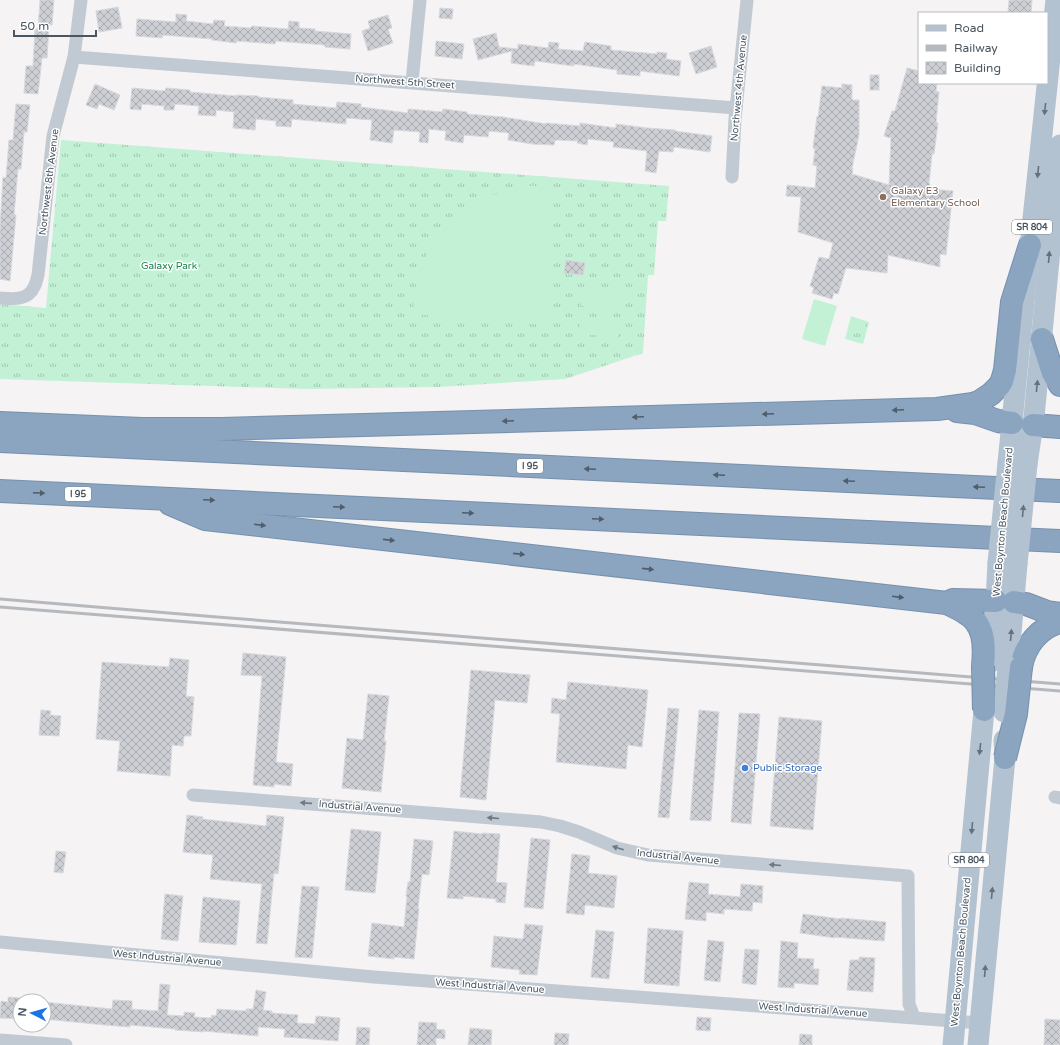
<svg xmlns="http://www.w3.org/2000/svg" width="1060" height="1045" font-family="'Varela Round',sans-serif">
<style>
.grass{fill:url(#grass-tufts)}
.garden{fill:#c3f1d5}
.building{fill:url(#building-cross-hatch);stroke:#d7d9de}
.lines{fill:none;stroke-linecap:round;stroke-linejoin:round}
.highway-casing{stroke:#7690ad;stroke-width:24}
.street{stroke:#c1cad2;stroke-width:13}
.primary{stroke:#b3c2d1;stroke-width:21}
.highway{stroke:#8ba5c1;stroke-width:22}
.rail{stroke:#b5b8bd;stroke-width:3}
.highway-bridge-casing{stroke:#7690ad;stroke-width:24;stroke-linecap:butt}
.primary-bridge{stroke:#b3c2d1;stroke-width:21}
.highway-bridge{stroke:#8ba5c1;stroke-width:22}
.oneway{fill:#64717d}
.oneway2{fill:#505e6b}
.oneway3{fill:#6e7983}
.education-dot{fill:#8d6e63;stroke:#fff;stroke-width:1.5}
.shop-dot{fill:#3f7fe0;stroke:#fff;stroke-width:1.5}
.labels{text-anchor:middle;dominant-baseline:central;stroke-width:3;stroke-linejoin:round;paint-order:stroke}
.shield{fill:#fff;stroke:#808990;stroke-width:1}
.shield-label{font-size:9px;font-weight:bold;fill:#4a5661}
.street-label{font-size:10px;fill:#4a5661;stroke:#fff}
.education-label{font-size:10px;fill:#785e54;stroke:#fff;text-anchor:start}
.park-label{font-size:10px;fill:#17864f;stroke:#fff}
.shop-label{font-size:10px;fill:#366cbe;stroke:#fff;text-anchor:start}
</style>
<defs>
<pattern id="grass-tufts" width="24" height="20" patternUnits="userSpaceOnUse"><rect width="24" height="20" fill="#c3f1d5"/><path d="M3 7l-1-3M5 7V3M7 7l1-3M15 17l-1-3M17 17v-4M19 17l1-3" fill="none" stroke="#a0c6b0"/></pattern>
<pattern id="building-cross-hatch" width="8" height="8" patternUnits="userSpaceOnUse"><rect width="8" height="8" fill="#cdcfd5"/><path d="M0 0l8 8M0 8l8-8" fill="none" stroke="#a8abb0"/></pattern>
</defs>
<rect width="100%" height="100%" fill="#f5f3f3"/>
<g class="grass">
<path d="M61,140L669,186L666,221H658L654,275H648L643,353L565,379L438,387L304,389L0,379V304L46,308Z"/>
<path d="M851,316L869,322L863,344L845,339Z"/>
</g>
<g class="garden">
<path d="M530,186H550L553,318L546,325L413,314L414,293L421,265L435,241L455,218L483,199L507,190Z"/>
<path d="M583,288L622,292L620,309L581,306Z"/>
<path d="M814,299L837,306L825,346L802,339Z"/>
<path d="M581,316L620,319L618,337L579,334Z"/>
</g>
<g class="building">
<path d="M40,0H54L52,25H49L47,58H42L38,94L24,93L26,66H33L35,29H38Z"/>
<path d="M1009,0H1032L1031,13H1008Z"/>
<path d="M118,7L122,28L99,32L96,11Z"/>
<path d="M440,8L453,9L452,19L439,18Z"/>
<path d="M176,14L187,15L186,21L213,24L214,20L225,21L224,26L251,28L252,26L288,29L289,21L299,22V28L315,29V31L351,34L350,49L325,47V45L276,41L275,44L237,41L236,43L212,40V39L163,35L162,38L136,36L137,19L176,22Z"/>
<path d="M388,15L392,28L388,29L393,43L368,51L362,31L370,28L368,21Z"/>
<path d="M496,33L499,47L518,49V44L548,48L549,42L559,43L558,49L583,51L585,42L611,46V50L657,54V52L667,53L666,59L681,61L679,76L640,71V76L617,74V70L574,64V66L535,61L534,66L511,63L512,51L478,60L473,39Z"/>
<path d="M436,41L464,44L462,59L435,56Z"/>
<path d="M711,46L717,67L696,74L689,53Z"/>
<path d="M907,68L919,71V83H937L936,91L939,92L936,122L938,123L934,154H932L929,184H930V189L953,191L946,255L940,254V267L888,255L887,273L846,268L838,294L834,293L832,299L812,293L814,288L810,286L819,257L829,259L833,243L798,232L801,197L786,196L787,185L815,188L817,166L813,165L815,149L813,148L817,116L818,117L822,86L842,88V84L852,85V100H859V135L852,168L853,169L852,174L889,185L891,138L884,136L892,111H895Z"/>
<rect x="870" y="75" width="9" height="15"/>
<path d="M95,84L120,95L114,110L99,104L97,109L86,105Z"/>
<path d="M132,88L165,91L166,88L190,90V92L236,96V95L258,96V97L293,100V104L336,108L337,102L361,104V107L408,113V109L442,112L443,109L467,112V114L503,117L546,124V123L580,126V123L616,128V124L647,128L675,130V131L712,136L710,152L674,147L673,152L659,151L656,173L645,171L647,151L613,147L614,142L588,139L587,145L577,143L578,141L555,140L554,145L532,144L508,140L509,133L489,131L488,137L464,135L463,143L445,140L446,131L429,129L428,143L419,142L420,132L394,130L392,143L370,140L372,120L346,118V124L292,119L291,127L276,126V121L256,119L255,130L233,128L234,112L216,110V116L198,115L199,106L175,104L174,110H164V106L142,104L141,110L130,109Z"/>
<path d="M16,104L30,105L27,132H24L21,169H18L14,215H16L10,281L0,279V228L3,177L6,178L9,140H13Z"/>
<path d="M566,260L585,263L583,275L564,273Z"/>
<path d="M243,653L286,657L276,762L293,764L291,786L274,784V787L253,785L262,676L241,675Z"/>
<path d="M170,658L189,660L186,696L194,697L191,736H184L183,746L172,745L170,776L117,771L120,741L96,739L102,662L169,667Z"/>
<path d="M471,670L530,675L527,703L495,700L486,800L460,797Z"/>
<path d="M568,682L648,690L642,747L628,745L626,769L556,762L560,714L551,713L552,698L566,700Z"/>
<path d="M368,694L389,696L384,741H386L381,792L342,788L347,738L363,740Z"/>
<path d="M668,708L679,709L669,818L658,817Z"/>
<path d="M41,710L51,711L50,715L61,716L59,736L39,735Z"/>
<path d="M699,710L719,712L711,821L690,820Z"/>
<path d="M739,713L760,714L751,824L731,822Z"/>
<path d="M779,717L822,721L813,830L770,826Z"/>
<path d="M187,815L203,817L202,819L266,826L267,815L284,817L278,874L274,873L267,944L256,943L262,884L210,879L213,855L183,852Z"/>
<path d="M351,829L381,832L375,893L345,890Z"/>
<path d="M454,831L482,834V833L500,834L496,882L507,883L505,903L496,902V899L463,896V899L447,898Z"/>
<path d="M531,838L550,840L543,909L524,907Z"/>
<path d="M414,839L433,841L429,875L422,874L418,908H419L414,959L394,957V959L368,956L372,923L404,927L407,896H406L408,882H410Z"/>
<path d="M56,851L66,852L63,873L54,872Z"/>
<path d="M572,854L590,856L588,873L617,876L614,908L585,905L584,915L566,913Z"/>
<path d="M689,882L709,884L708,894L740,897L741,884L763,886L762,903L753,902L752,911L724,909V914L706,912V921L685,919Z"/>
<path d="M302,886L319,887L312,958L295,957Z"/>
<path d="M165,894L183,896L178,941L161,939Z"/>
<path d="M203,897L240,901L236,945L199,942Z"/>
<path d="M803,914L841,919V918L886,922L884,941L835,937V938L800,933Z"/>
<path d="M525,924L543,926L537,975L519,974L520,970L491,967L494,936L523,939Z"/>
<path d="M648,928L683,931L679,986L644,983Z"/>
<path d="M596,930L614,932L609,979L591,977Z"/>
<path d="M708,940L724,942L720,982L704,980Z"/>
<path d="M781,941L798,943L797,958L814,959L813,969H819L818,985L794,983V988L778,987Z"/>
<path d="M745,949L759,950L756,985L742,983Z"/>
<path d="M859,957L875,958L873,992L847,990L850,960H859Z"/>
<path d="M160,984L170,985L167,1015L184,1016V1012L195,1013L194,1017L211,1018L212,1015L216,1016L217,1009L246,1011V1009H253L256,990L266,992L263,1010L272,1011V1013L298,1015L297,1023L315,1024L316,1016L340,1018L338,1041L284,1037L285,1029L258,1027V1036L204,1031V1032L175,1030V1029L130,1025V1027L105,1025L44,1019V1002L112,1009L113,1000L132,1001V1009L158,1011Z"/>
<path d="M8,997L20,998V1019L0,1018L1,1001L8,1002Z"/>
<path d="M697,1017L711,1018L710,1031L696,1030Z"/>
<path d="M1045,1019L1060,1020V1045H1044Z"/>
<path d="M419,1022L437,1023L436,1029L445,1030V1039L436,1038V1045H417Z"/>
<path d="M357,1027L370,1028L369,1045H356Z"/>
<path d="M470,1028L492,1030L491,1045H468Z"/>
<path d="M555,1033L569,1034L568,1045H554Z"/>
<path d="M800,1034L812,1035V1045H799Z"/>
</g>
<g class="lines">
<defs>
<g id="highway">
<path d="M1042,339L1053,373L1060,385"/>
<path d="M957,411L975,413L998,421L1012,423"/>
<path d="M0,423L142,429H222L937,409L973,404L979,402L991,394L999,386L1002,381L1005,370L1012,302L1030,245"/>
<path d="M1033,425L1060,427"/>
<path d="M0,441L1060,491"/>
<path d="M0,491L1060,541"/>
<path d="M170,504L205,519L947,603C952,606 958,608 964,612C985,623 985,645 983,666"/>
<path d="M1014,602L1026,604L1047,612L1060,614"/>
<path d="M947,603L953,600L996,601"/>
<path d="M1021,667C1025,645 1039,628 1060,622"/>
</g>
</defs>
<use href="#highway" class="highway-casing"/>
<g class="street">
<path d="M74,57L736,108"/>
<path d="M412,82L420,0"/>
<path d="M732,177L735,119L747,0"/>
<path d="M0,298C12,299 28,301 34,287C36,284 37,279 38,275L53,136L74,57L81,0"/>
<path d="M193,795L442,814L541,822L560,826L579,832L617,848L648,855L908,876L909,1004L914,1017"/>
<path d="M1055,797L1060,798"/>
<path d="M0,942L374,977L980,1023"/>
<path d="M0,1040L66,1045"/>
</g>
<g class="primary">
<path d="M1008,463L1022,321L1042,134L1056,0"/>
<path d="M1027,464L1034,417L1060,145"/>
<path d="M991,662L996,601L998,563"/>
<path d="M1008,667L1017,564"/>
<path d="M953,1045L984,710"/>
<path d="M978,1045L1005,758L1004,740"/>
</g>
<use href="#highway" class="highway"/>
<g class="rail">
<path d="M0,599L217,617L1060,684"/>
<path d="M0,607L1060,691"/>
</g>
<defs>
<g id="highway-bridge">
<path d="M983,666L984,710"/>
<path d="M1005,758L1016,714L1021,667"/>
</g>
</defs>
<use href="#highway-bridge" class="highway-bridge-casing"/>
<g class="primary-bridge">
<path d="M998,563L1008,463"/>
<path d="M1017,564L1027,464"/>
<path d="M1004,712L1008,667"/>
</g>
<use href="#highway-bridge" class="highway-bridge"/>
</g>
<defs><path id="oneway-solid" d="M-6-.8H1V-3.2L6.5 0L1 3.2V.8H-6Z"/></defs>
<g class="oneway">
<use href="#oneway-solid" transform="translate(1045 109) rotate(96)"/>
<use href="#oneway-solid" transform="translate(1038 172) rotate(96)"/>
<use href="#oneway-solid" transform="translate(1049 257) rotate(-85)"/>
<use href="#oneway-solid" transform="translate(1037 386) rotate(-84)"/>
<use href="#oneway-solid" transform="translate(1023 511) rotate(-85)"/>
<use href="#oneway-solid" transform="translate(1011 635) rotate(-85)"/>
<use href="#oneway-solid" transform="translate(980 749) rotate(96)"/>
<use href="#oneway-solid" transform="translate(972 828) rotate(95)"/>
<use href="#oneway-solid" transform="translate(992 893) rotate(-85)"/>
<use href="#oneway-solid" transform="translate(985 971) rotate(-85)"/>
</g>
<g class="oneway2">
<use href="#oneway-solid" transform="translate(898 410) rotate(178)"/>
<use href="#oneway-solid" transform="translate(768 414) rotate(178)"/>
<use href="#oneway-solid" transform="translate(638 417) rotate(178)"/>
<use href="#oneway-solid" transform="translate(508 421) rotate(178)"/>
<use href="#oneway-solid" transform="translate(590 469) rotate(-177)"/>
<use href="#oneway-solid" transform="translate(719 475) rotate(-177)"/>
<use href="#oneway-solid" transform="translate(849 481) rotate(-177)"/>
<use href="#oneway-solid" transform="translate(979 487) rotate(-177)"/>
<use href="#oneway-solid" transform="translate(39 493) rotate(3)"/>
<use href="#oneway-solid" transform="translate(209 500) rotate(3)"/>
<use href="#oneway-solid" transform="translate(339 507) rotate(3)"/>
<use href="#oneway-solid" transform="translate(468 513) rotate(3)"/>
<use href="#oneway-solid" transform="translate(598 519) rotate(3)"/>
<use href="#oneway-solid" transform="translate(260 525) rotate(7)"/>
<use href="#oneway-solid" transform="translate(389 540) rotate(6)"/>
<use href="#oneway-solid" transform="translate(519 554) rotate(6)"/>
<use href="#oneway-solid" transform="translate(648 569) rotate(6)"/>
<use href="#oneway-solid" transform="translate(898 597) rotate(7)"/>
</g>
<g class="oneway3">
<use href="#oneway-solid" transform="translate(306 803) rotate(-176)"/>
<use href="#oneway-solid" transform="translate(493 818) rotate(-175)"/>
<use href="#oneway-solid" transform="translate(618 848) rotate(-163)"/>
<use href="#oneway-solid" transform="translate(775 865) rotate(-175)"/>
</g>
<circle class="education-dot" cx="883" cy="197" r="4"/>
<circle class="shop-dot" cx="745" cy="768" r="4"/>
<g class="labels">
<g class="shield">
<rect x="1012" y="220" width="40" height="14" rx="3"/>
<rect x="517" y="459" width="26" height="14" rx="3"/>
<rect x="65" y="487" width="26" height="14" rx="3"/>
<rect x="949" y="853" width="40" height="14" rx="3"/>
</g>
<g class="shield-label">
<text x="1032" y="227">SR 804</text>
<text x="530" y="466">I 95</text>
<text x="78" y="494">I 95</text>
<text x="969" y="860">SR 804</text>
</g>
<g class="street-label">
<text transform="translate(405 82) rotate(4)">Northwest 5th Street</text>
<text transform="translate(739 88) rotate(-85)">Northwest 4th Avenue</text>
<text transform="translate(49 182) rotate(-83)">Northwest 8th Avenue</text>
<text transform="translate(1003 522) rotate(-85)">West Boynton Beach Boulevard</text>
<text transform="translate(360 807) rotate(4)">Industrial Avenue</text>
<text transform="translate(678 857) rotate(6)">Industrial Avenue</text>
<text transform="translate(961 952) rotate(-85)">West Boynton Beach Boulevard</text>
<text transform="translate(167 958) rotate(5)">West Industrial Avenue</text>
<text transform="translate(490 986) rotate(4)">West Industrial Avenue</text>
<text transform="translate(813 1010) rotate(4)">West Industrial Avenue</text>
</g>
<g class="education-label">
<text x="891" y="191">Galaxy E3<tspan x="891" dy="12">Elementary School</tspan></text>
</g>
<g class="park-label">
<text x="169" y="266">Galaxy Park</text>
</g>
<g class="shop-label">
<text x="753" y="768">Public Storage</text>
</g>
</g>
<rect x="918" y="12" width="130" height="72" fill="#ffffff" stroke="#b7bbc0"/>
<rect x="926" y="25" width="20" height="6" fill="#b3c2d1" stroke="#b7bbc0"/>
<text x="954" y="32" font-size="12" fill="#4a5661">Road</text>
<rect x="926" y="45" width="20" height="6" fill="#b5b8bd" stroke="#b7bbc0"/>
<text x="954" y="52" font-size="12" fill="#4a5661">Railway</text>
<rect x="926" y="62" width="20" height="12" fill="url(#building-cross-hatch)" stroke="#b7bbc0"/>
<text x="954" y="72" font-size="12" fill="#4a5661">Building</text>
<g transform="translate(32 1013) rotate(276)"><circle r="19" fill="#ffffff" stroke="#b7bbc0"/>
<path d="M0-3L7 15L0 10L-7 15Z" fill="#1a73e8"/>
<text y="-6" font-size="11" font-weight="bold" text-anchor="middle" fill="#4a5661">N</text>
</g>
<path d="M14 30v6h82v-6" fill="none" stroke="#4a5661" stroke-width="2"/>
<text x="20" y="30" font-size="12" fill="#4a5661" stroke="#ffffff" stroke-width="3" paint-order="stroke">50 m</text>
</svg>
